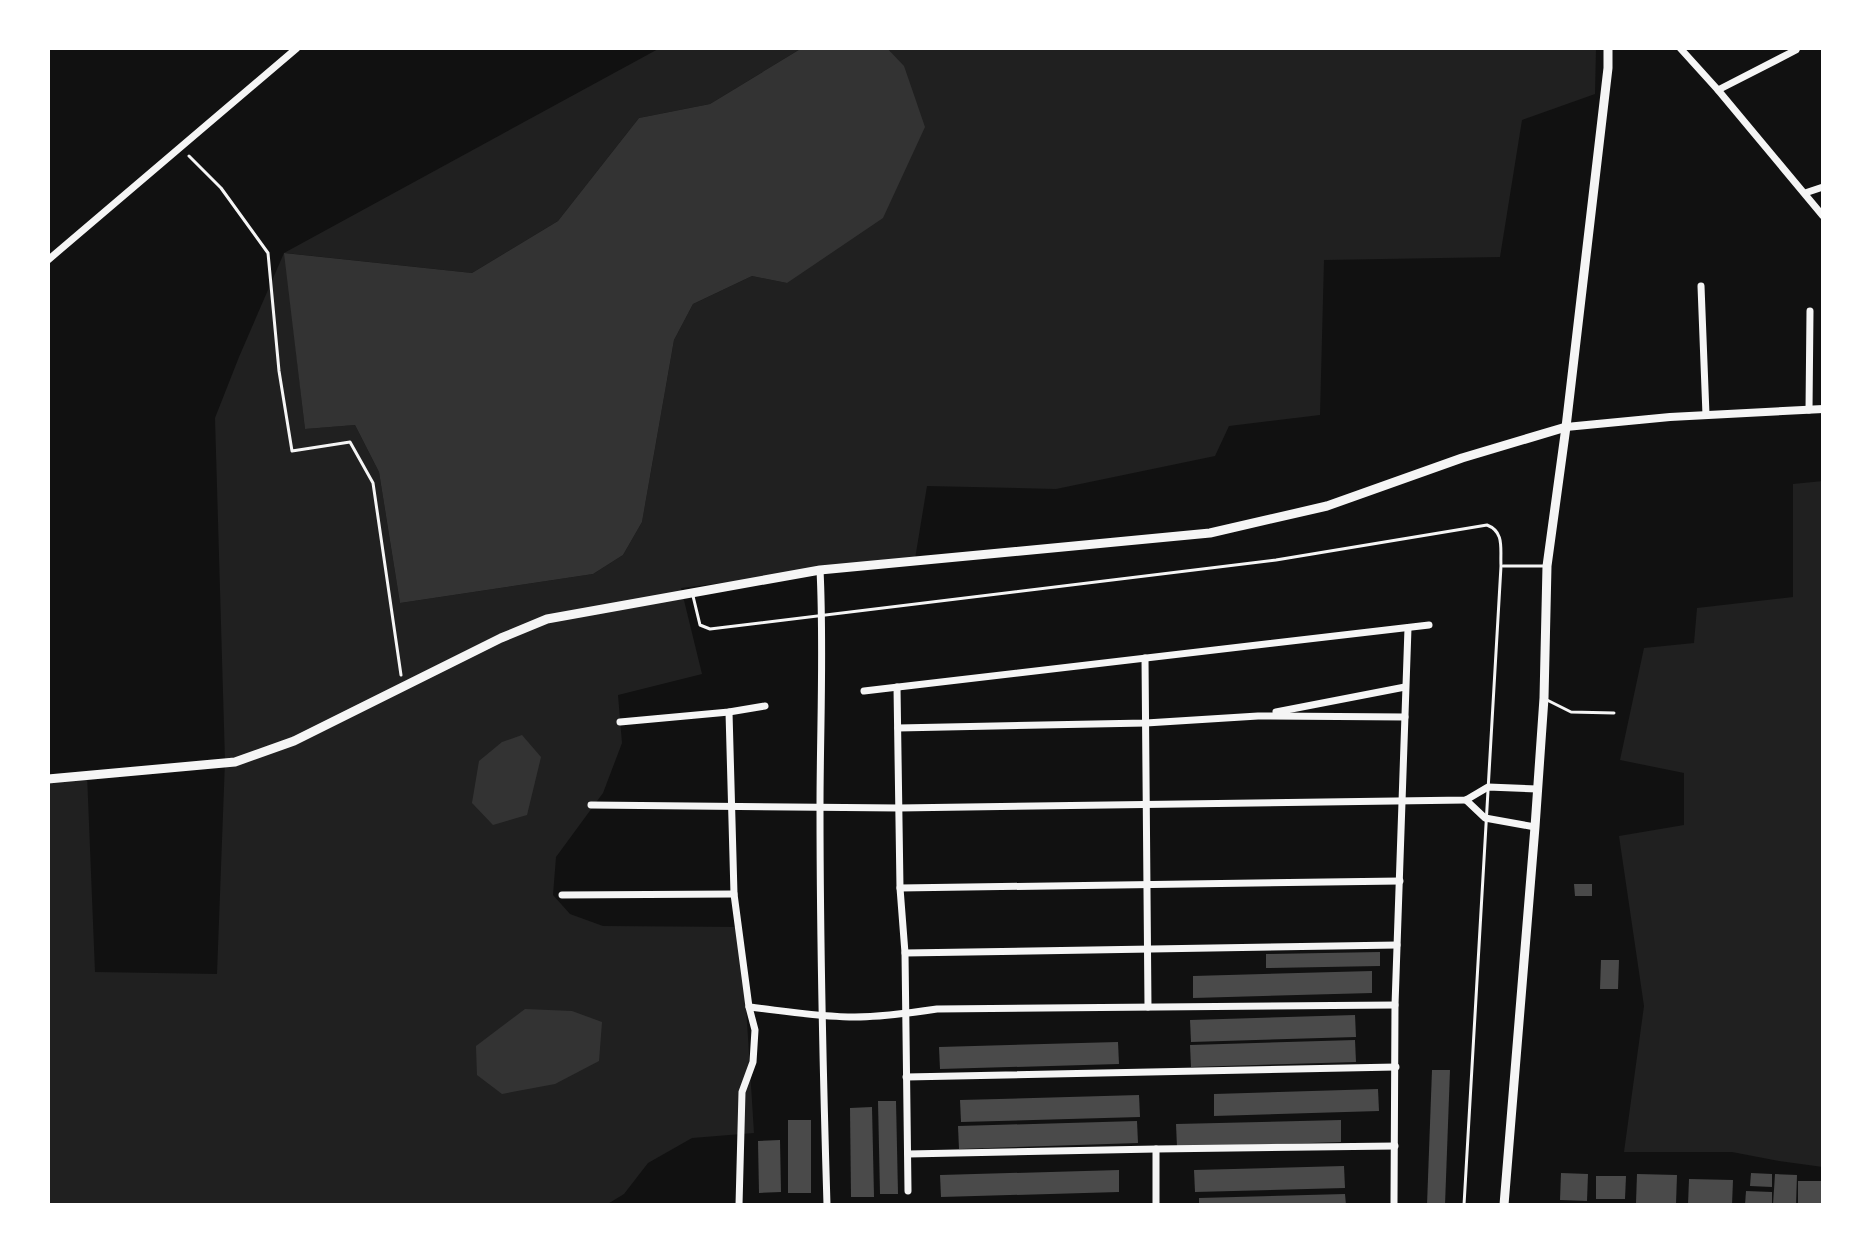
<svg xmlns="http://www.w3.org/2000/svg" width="1871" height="1253" font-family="'Archivo Narrow',sans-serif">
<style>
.green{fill:#202020}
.water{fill:#333}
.building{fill:#4a4a4a}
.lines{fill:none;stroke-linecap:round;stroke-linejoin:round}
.path{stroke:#f5f5f5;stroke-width:3}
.service{stroke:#f5f5f5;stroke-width:3}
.minor{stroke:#f5f5f5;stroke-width:7}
.tertiary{stroke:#f5f5f5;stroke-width:8}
.secondary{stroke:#f5f5f5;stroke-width:9}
</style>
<rect width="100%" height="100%" fill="#111"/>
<g class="green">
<path d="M660,48H802L710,104L639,118L558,221L472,273L285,253L305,429L355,425L379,472L400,603L593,574L623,555L642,522L674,340L693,304L752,276L787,283L904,67L887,48H1596L1595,94L1522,120L1500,257L1324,260L1320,415L1229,426L1215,456L1056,489L927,486L915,559L681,588L702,674L618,695L622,743L603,793L556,857L553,895L570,914L603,926L741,927L754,1133L692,1138L648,1163L624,1194L606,1205H48V778L87,774L95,972L217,974L225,761L215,418L239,357L284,253Z"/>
<path d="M1823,481V1167L1779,1161L1732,1152H1624L1644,1006L1619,836L1684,825V773L1620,760L1644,648L1694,643L1697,608L1793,597V484Z"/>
</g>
<g class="water">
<path d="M802,48H887L904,66L925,127L883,218L787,283L752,276L693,304L674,340L642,522L623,555L593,574L400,603L379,472L355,425L305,429L284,253L472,273L558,221L639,118L710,104Z"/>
<path d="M522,735L541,757L527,815L493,825L472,803L479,761L502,742Z"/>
<path d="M525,1009L572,1011L602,1022L599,1061L555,1084L502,1094L477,1075L476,1046Z"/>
</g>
<g class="building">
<path d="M1574,884H1592V896H1575Z"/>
<path d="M1380,952V966L1266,968V954Z"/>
<path d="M1601,960H1619L1618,989H1600Z"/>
<path d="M1372,971V993L1193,998V976Z"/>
<path d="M1355,1015L1356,1037L1191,1042L1190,1020Z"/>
<path d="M1355,1040L1356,1062L1191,1067L1190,1045Z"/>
<path d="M1118,1042L1119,1064L940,1069L939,1047Z"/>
<path d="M1432,1070H1450L1445,1205H1427Z"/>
<path d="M1378,1089L1379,1111L1214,1116V1094Z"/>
<path d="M1139,1095L1140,1117L961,1122L960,1100Z"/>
<path d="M878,1101H896L898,1194H880Z"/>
<path d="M872,1107L874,1197H851L850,1108Z"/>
<rect x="788" y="1120" width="23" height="73"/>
<path d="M1341,1120V1142L1177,1147L1176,1124Z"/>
<path d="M1137,1121L1138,1143L959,1149L958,1126Z"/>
<path d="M780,1140L781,1192L759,1193L758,1141Z"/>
<path d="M1344,1166L1345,1188L1195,1192L1194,1170Z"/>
<path d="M1119,1170V1192L941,1197L940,1175Z"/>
<path d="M1561,1173L1588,1174L1587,1201L1560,1200Z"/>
<path d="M1751,1173L1772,1174V1187L1750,1186Z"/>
<path d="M1637,1174L1677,1175L1676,1204L1636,1203Z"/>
<path d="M1775,1174L1797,1175L1796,1205H1773Z"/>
<path d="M1596,1176H1626L1625,1199H1596Z"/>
<path d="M1689,1179L1733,1180L1732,1205H1688Z"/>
<rect x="1798" y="1181" width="25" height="24"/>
<path d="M1746,1191L1772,1192V1205H1745Z"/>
<path d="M1345,1194L1346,1205H1199V1198Z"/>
</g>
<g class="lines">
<path class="path" d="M189,156L221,188L268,253L279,371L292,451L350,442L373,483L401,675"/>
<g class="service">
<path d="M1503,566H1543"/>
<path d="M693,596L700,625L710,629L1276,560L1487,525C1505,532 1500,549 1501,566L1464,1205"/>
<path d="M1545,699L1571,712L1614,713"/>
</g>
<g class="minor">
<path d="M1680,48L1718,90L1823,216"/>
<path d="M1718,90L1796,50L1797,48"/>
<path d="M1805,193L1823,187"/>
<path d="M48,260L297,48"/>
<path d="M1701,286L1706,415"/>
<path d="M1809,410L1810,311"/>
<path d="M820,570C824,650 820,729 820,808C820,941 823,1073 827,1205"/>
<path d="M1145,658L1148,1007"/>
<path d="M897,687L900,888L905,953L908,1191"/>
<path d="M864,691L1429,625"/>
<path d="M729,712L734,894L749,1007C784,1011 820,1017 855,1017C883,1017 910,1013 937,1009L1395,1005"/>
<path d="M1276,712L1405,687"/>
<path d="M620,722L729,712L765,706"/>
<path d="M898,728L1146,723L1258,716L1405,717"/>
<path d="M1466,800L1485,818L1535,827"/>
<path d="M591,805L899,808L1466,800L1488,787L1537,789"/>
<path d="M900,888L1400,881"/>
<path d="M562,895L734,894"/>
<path d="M905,953L1397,945"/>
<path d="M906,1077L1396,1067"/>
<path d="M1156,1149V1205"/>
<path d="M908,1154L1156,1149L1395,1146"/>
<path d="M739,1205L742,1092L753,1062L755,1030L749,1007"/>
<path d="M1394,1205L1395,1005L1408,628"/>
</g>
<path class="tertiary" d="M1566,427L1670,417L1823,409"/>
<g class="secondary">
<path d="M48,779L235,762L294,741L501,638L547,619L820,570L1210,533L1327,506L1462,458L1566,427"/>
<path d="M1504,1205L1535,827L1544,698L1547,566L1566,427L1608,68V48"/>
</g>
</g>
<rect width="1871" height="1253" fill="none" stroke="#ffffff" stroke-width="100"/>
</svg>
